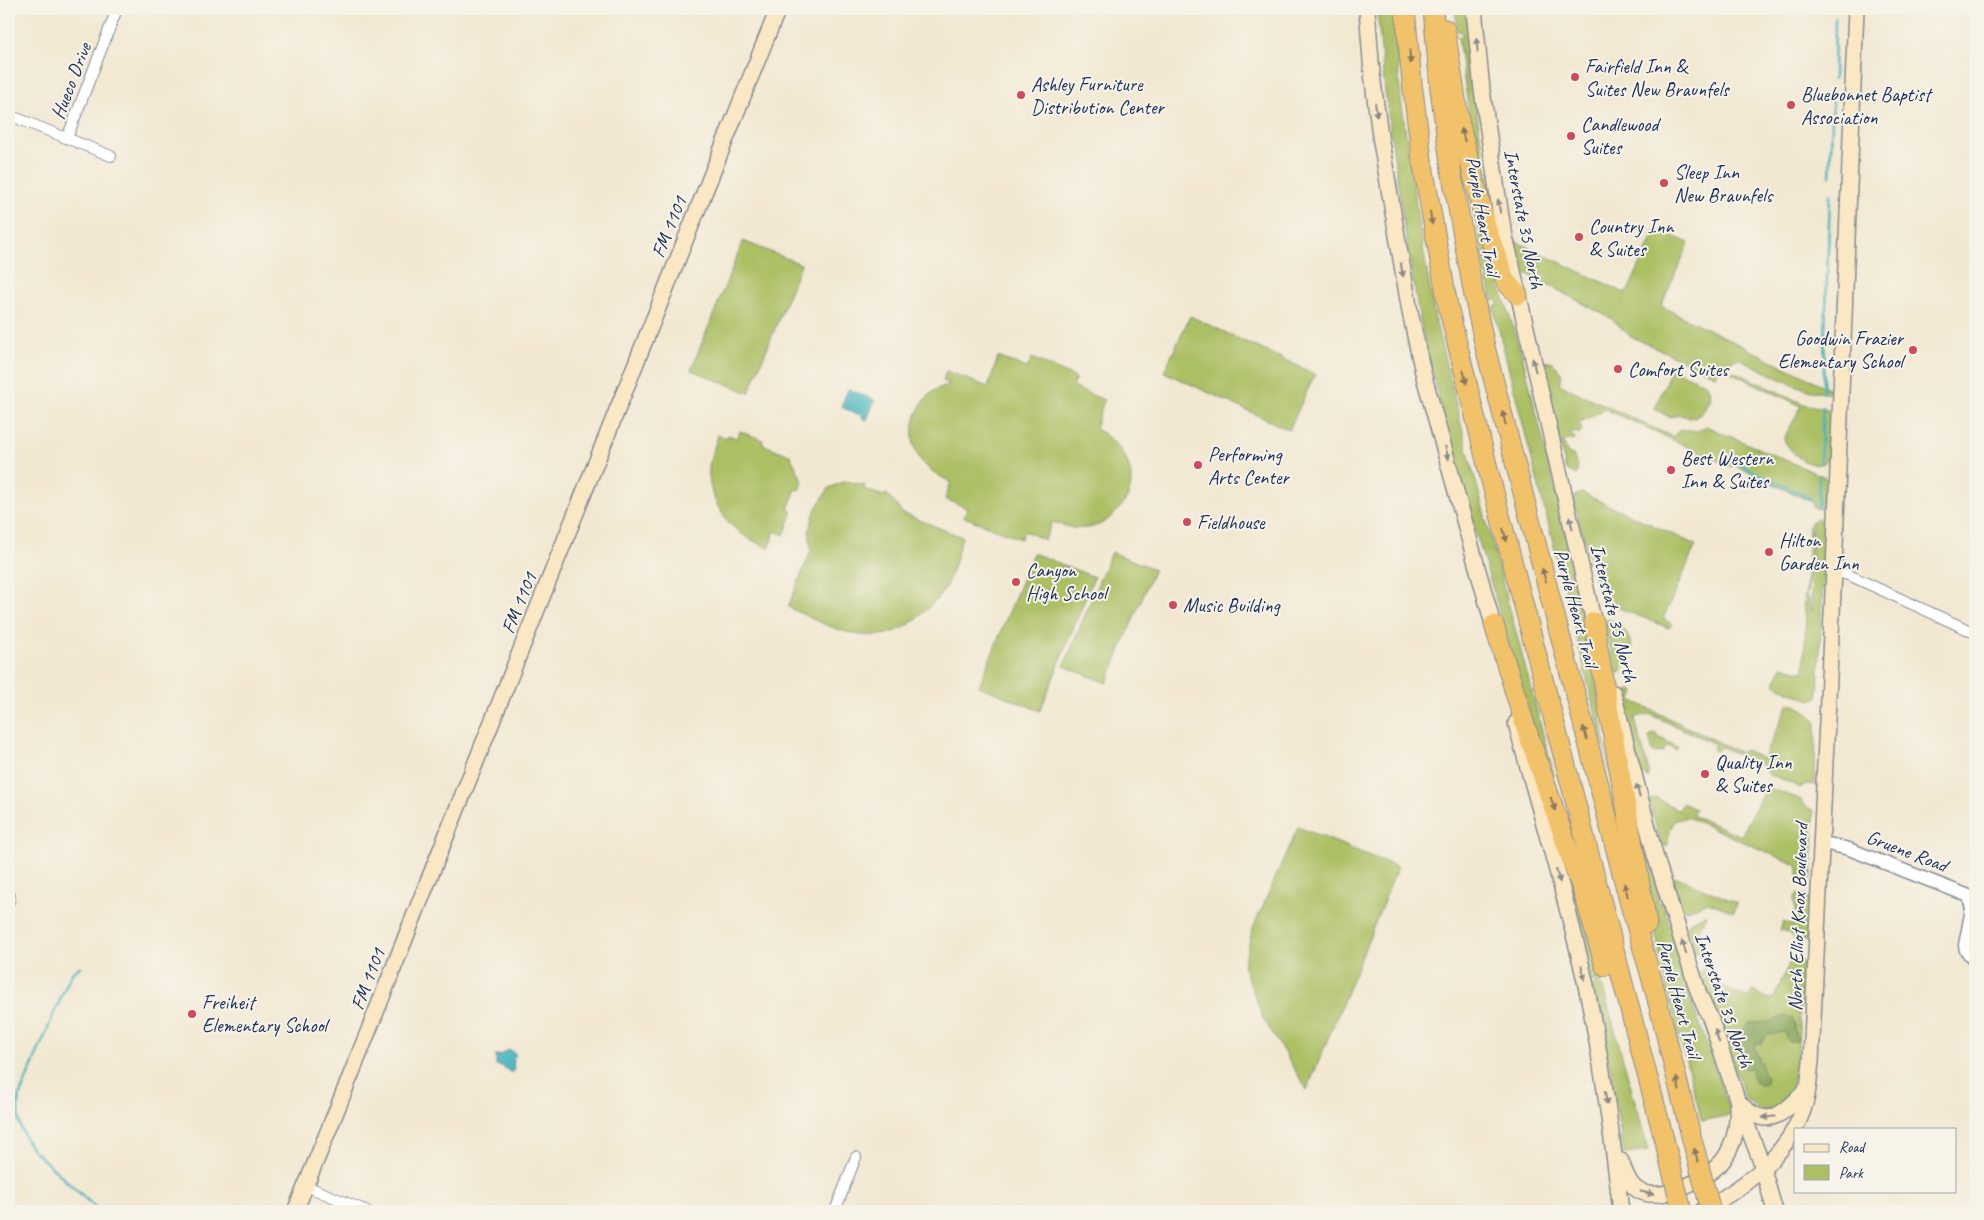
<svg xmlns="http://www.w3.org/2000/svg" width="1984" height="1220" font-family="Caveat,sans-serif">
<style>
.green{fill:#abbf64;stroke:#637761}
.forest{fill:#88a65a;stroke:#526a5c}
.water{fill:#43b2bd;stroke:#2f708e}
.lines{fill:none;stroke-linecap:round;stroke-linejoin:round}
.stream{stroke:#43b2bd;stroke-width:2.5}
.minor-casing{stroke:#868c98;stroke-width:12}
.tertiary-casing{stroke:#868c98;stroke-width:15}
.secondary-casing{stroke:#868c98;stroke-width:18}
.motorway-casing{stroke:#868c98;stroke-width:21}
.minor{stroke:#fff;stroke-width:10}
.tertiary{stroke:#fff;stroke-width:12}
.secondary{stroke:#fae7c3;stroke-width:15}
.motorway{stroke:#f2c26a;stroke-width:19}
.motorway-bridge-casing{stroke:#868c98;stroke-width:21;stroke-linecap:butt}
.motorway-bridge{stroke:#f2c26a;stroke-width:19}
.oneway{fill:#8a8b90}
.oneway2{fill:#867864}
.poi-dot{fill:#d1495b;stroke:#f7f3e8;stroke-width:2}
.labels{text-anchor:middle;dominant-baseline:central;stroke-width:4;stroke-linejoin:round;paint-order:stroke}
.poi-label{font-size:20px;fill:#1b2f5e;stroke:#f7f3e8;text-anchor:start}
.street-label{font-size:20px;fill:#1b2f5e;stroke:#f7f3e8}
</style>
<rect width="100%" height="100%" fill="#f7f3e8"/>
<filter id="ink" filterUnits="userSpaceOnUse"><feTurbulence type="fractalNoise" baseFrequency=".02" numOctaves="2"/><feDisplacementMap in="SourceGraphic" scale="10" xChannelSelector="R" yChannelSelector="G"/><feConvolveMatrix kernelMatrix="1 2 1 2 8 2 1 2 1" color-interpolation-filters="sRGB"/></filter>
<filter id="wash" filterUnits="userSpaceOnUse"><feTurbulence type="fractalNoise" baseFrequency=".0096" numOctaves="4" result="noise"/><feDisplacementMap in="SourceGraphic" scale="20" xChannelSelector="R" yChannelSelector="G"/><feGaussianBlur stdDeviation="1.12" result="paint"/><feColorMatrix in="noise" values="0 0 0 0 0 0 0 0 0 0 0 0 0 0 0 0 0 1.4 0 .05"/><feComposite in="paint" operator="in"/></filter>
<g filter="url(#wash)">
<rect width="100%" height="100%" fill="#f2e8d2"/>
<g class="green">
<path d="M1377,9H1394L1400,91L1418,219L1435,319L1468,452L1554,775L1548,777L1448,438L1420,321L1403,221L1385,92Z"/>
<path d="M1455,9H1465L1479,129L1495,223L1473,141L1458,37L1462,36V32L1457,31Z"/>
<path d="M1471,194L1523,358L1586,616L1610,774L1573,623L1580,620L1577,612L1571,613L1493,307L1499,305L1497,300L1492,301Z"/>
<path d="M1656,229L1689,243L1661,306L1830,389L1829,392C1812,398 1758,367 1740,359L1733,360L1724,371L1719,369L1715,375L1630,336L1612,319L1520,270L1515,241L1625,293L1628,291Z"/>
<path d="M743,241L801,264L749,393L691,370Z"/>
<path d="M1190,316L1315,374L1289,430L1164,372Z"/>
<path d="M998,357L1027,368L1032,358L1076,378L1072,387L1104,400L1095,429C1119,441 1139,468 1128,496C1126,501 1122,505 1119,509C1111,519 1099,527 1086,528C1074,530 1063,525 1052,522L1045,540L1024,531L1021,539L964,517L967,508L945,499L951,482C939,476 927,469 920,459C907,441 913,412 927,397C933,390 941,387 950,384L943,381L946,371L988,387Z"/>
<path d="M1545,362C1555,361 1557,367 1562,375L1559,384L1673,437C1683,421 1695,438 1706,426L1825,477L1827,482L1825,505L1820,509L1812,507L1813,503L1734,465L1732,467L1605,409L1579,423L1582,430L1580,434L1572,431L1570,434L1576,439L1563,441L1567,453L1573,455C1576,461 1579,469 1576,475L1565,469L1564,460L1542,374L1545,373L1540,368Z"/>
<path d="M1671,369L1705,383L1709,389L1710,398L1702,413L1694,418L1680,415L1669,417L1655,409Z"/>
<path d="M1733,371L1804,404L1828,409L1830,414L1828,459C1814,474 1790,454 1784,439L1801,406L1732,373Z"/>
<path d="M740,431L763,440L762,444L790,455L803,482L799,490L796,489L788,509L793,512L784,535L775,531L769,548C758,543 747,539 738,531C718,515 705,486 710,461C712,452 716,443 718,435L727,438L728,435L737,438Z"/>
<path d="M845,481L865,485L864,489L884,496L885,494L888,495L902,513L962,537C957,553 953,572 945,588C939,598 930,606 922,614C879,655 833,629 788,607L811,551L809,530L816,508L829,488Z"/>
<path d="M1582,493L1696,545L1663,619L1672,624L1669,628L1601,601L1573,500L1576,495Z"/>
<path d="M1818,519L1823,523L1825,529L1818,697L1811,700L1788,691L1774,683L1782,666L1804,672L1806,617L1803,604L1809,597L1810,611H1812C1810,581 1814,552 1811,522Z"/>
<path d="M1809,525C1813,537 1811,590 1804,600L1806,591Z"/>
<path d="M1111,552L1154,569L1107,683L1064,666Z"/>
<path d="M1033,553L1094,577L1040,711L979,686Z"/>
<path d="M1608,619C1621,622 1630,636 1632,648L1620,673H1617L1603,622Z"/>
<path d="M1631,690L1635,692L1632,699L1633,701L1741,753L1745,750L1763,759L1789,703C1799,705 1812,714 1816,723L1815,785L1806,784L1800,788L1775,776H1770L1767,773L1769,768L1721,747L1716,752L1713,749L1715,744L1649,714L1636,717L1635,720L1649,771L1648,778L1641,773L1621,693Z"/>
<path d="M1655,733L1658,735V737L1678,747L1676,750L1667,746L1663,752L1653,753L1649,737Z"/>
<path d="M1766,787L1800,799L1805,806L1814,811L1812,873L1811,878L1803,881L1798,877V868L1796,865L1687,817L1674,821L1670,831L1667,847L1660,843L1649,800L1656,798L1679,810L1683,803L1695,809L1692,815L1741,836Z"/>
<path d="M1639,818L1661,898L1657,900L1659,904L1663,902L1690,997L1730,1110V1115L1702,1121L1665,982L1652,914L1656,913L1655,908L1651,907L1634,819Z"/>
<path d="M1298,827L1398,867L1307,1090L1263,1018L1243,965L1253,928Z"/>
<path d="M1568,864L1649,1151L1624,1154L1610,1069L1592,986L1597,984L1596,981H1591L1561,866Z"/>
<path d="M1677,877L1737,903L1734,912L1708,902L1687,910L1679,907L1671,879Z"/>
<path d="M1799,894L1808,897L1810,901V940H1794C1793,935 1786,930 1780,930L1783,922L1793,925L1796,923L1794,900L1795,896Z"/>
<path d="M1707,914L1697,934L1702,954H1700L1694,951L1693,948L1695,947V944L1692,945L1686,928L1691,921Z"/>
<path d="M1791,959H1798L1807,965L1803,1006H1800L1798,1052L1793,1081L1788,1098L1773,1111L1759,1110L1746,1099L1700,973L1704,966L1715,979L1713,983L1749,998L1752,991L1770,999L1774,998Z"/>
</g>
<path class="forest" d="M1784,1016L1792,1018L1795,1025L1794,1031L1797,1038L1796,1042H1789L1786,1037V1033L1782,1032L1766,1036L1761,1044L1757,1043L1754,1047L1759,1058L1758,1061L1761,1062L1763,1073L1767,1077L1766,1083L1761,1085L1755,1083L1751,1072L1752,1068L1746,1069L1743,1065L1745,1063L1741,1057L1743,1053L1740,1045L1744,1037V1028L1749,1023L1771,1022Z"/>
<g class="water">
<path d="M848,389L875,400L867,420L862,418L863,416L841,407Z"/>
<path d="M510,1049L516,1055L513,1059L514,1070L511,1073L502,1066L496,1065V1055H501Z"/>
</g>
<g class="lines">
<g class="stream">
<path d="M1834,79L1835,16"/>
<path d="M1830,176L1833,93"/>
<path d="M1823,393L1830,194"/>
<path d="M1820,463L1823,407"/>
<path d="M1738,464L1811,499"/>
<path d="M1818,508L1819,477"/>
<path d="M81,966L72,973L64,990L19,1097C16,1117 20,1131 31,1148L99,1211"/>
</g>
</g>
</g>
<g filter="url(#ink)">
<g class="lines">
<defs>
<g id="minor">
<path d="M9,115L111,156"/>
<path d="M67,138L117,9"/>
<path d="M1834,571L1851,576L1975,633"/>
<path d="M9,896L10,897L9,901"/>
<path d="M306,1186L367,1211"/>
<path d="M835,1211L856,1157"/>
</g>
<path id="tertiary" d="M1820,842L1849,849L1969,896L1972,909L1965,945L1966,950L1975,961"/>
<g id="secondary">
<path d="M1367,9L1372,74L1380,136L1410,312L1423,373L1496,635"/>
<path d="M1474,9L1482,90L1502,223L1596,632"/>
<path d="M1613,693L1655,855L1675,919L1699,994L1711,1020L1737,1099L1760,1159L1775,1211"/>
<path d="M1516,723C1535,795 1557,866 1575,939C1598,1028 1610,1120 1621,1211"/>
<path d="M1739,1102C1766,1133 1784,1113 1806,1090"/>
<path d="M1621,1161C1624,1170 1627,1181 1635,1188C1657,1207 1709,1179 1724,1159C1735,1143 1738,1126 1737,1107"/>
<path d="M295,1211C346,1091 392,970 441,849C554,569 666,289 778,9"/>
<path d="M1702,1211C1745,1186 1790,1155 1805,1104C1809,1091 1809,1076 1811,1062L1834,571L1856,9"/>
</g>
<g id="motorway">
<path d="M1405,9L1412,83L1422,160L1448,306L1490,477L1664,1139"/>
<path d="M1433,9L1440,89L1451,170L1474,296L1485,347L1630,904L1654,987L1690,1132"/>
<path d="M1445,29L1460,125L1488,233L1506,282L1518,295"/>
<path d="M1594,622C1609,723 1630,823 1647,924"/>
<path d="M1494,625L1525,725L1587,904L1605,966"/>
</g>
</defs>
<use href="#minor" class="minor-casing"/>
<use href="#tertiary" class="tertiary-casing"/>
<use href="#secondary" class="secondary-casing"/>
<use href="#motorway" class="motorway-casing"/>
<use href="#minor" class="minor"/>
<use href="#tertiary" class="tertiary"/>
<use href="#secondary" class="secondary"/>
<use href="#motorway" class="motorway"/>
<defs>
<g id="motorway-bridge">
<path d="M1690,1132L1711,1211"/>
<path d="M1664,1139L1682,1211"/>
</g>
</defs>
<use href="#motorway-bridge" class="motorway-bridge-casing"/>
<use href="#motorway-bridge" class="motorway-bridge"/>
</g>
<defs><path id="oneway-solid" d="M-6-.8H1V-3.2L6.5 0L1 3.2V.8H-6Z" transform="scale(1.25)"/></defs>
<g class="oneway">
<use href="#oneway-solid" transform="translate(1477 45) rotate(-95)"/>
<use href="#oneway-solid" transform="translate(1376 110) rotate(83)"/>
<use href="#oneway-solid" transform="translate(1499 206) rotate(-100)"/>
<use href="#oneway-solid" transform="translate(1402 270) rotate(80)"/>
<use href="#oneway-solid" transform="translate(1534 365) rotate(-103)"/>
<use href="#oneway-solid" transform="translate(1447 453) rotate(75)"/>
<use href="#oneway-solid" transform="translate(1571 523) rotate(-103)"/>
<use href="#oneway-solid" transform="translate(1638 791) rotate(-105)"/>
<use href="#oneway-solid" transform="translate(1558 876) rotate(74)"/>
<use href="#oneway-solid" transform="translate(1684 947) rotate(-108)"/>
<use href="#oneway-solid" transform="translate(1583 973) rotate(78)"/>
<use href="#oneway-solid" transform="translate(1717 1036) rotate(-108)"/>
<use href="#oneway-solid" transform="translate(1606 1098) rotate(81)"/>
<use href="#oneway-solid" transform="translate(1769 1117) rotate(174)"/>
<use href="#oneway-solid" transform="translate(1647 1193) rotate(13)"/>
</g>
<g class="oneway2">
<use href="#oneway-solid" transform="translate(1410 57) rotate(85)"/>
<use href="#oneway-solid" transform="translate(1463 135) rotate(-104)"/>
<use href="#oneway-solid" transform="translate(1431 218) rotate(81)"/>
<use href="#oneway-solid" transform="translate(1465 377) rotate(76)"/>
<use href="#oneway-solid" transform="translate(1504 418) rotate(-104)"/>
<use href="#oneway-solid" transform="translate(1505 535) rotate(75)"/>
<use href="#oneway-solid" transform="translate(1544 575) rotate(-105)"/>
<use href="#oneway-solid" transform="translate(1585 733) rotate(-105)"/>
<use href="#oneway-solid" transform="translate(1553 804) rotate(70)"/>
<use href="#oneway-solid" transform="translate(1626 890) rotate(-105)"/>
<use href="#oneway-solid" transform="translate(1678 1084) rotate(-104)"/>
<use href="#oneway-solid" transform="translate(1696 1155) rotate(-105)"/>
</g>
</g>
<g class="poi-dot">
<circle cx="1575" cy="77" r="5"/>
<circle cx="1021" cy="95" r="5"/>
<circle cx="1791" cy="105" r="5"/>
<circle cx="1571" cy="136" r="5"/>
<circle cx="1664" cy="183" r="5"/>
<circle cx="1579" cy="237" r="5"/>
<circle cx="1913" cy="350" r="5"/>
<circle cx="1618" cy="369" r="5"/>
<circle cx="1198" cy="465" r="5"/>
<circle cx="1671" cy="470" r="5"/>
<circle cx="1187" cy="522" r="5"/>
<circle cx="1769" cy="552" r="5"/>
<circle cx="1016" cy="582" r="5"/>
<circle cx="1173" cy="605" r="5"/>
<circle cx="1705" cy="774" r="5"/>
<circle cx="192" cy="1014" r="5"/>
</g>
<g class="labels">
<g class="poi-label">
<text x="1585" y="66">Fairfield Inn &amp;<tspan x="1585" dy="23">Suites New Braunfels</tspan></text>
<text x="1031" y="84">Ashley Furniture<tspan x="1031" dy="23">Distribution Center</tspan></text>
<text x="1801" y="94">Bluebonnet Baptist<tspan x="1801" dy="23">Association</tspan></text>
<text x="1581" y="124">Candlewood<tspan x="1581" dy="23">Suites</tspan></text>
<text x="1674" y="172">Sleep Inn<tspan x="1674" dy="23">New Braunfels</tspan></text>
<text x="1589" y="226">Country Inn<tspan x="1589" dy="23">&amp; Suites</tspan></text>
<text x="1903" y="338" text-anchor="end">Goodwin Frazier<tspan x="1903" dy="23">Elementary School</tspan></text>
<text x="1628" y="369">Comfort Suites</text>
<text x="1208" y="454">Performing<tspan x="1208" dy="23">Arts Center</tspan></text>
<text x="1681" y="458">Best Western<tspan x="1681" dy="23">Inn &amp; Suites</tspan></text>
<text x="1197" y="522">Fieldhouse</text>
<text x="1779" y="540">Hilton<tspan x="1779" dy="23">Garden Inn</tspan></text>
<text x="1026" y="570">Canyon<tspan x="1026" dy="23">High School</tspan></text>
<text x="1183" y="605">Music Building</text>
<text x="1715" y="762">Quality Inn<tspan x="1715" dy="23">&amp; Suites</tspan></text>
<text x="202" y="1002">Freiheit<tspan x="202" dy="23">Elementary School</tspan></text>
</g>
<g class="street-label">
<text transform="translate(71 81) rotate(-69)">Hueco Drive</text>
<text transform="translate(1483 216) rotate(80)">Purple Heart Trail</text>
<text transform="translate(1524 219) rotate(79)">Interstate 35 North</text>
<text transform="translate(669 227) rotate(-68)">FM 1101</text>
<text transform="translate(519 603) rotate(-68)">FM 1101</text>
<text transform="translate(1576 608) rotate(75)">Purple Heart Trail</text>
<text transform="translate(1614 613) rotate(76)">Interstate 35 North</text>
<text transform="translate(1907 851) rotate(21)">Gruene Road</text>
<text transform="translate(1798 917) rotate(-88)">North Elliot Knox Boulevard</text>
<text transform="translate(368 979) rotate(-69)">FM 1101</text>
<text transform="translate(1679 999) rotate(75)">Purple Heart Trail</text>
<text transform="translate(1724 1000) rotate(71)">Interstate 35 North</text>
</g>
</g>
<rect width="1984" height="1220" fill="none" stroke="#f7f3e8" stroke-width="30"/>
<rect x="1794" y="1128" width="162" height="65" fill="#f7f3e8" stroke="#9fa5b1"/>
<rect x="1804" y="1144" width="25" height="8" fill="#fae7c3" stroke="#9fa5b1"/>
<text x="1839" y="1152" font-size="15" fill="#1b2f5e">Road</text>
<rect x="1804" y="1165" width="25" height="15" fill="#abbf64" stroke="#9fa5b1"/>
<text x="1839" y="1178" font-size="15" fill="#1b2f5e">Park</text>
</svg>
